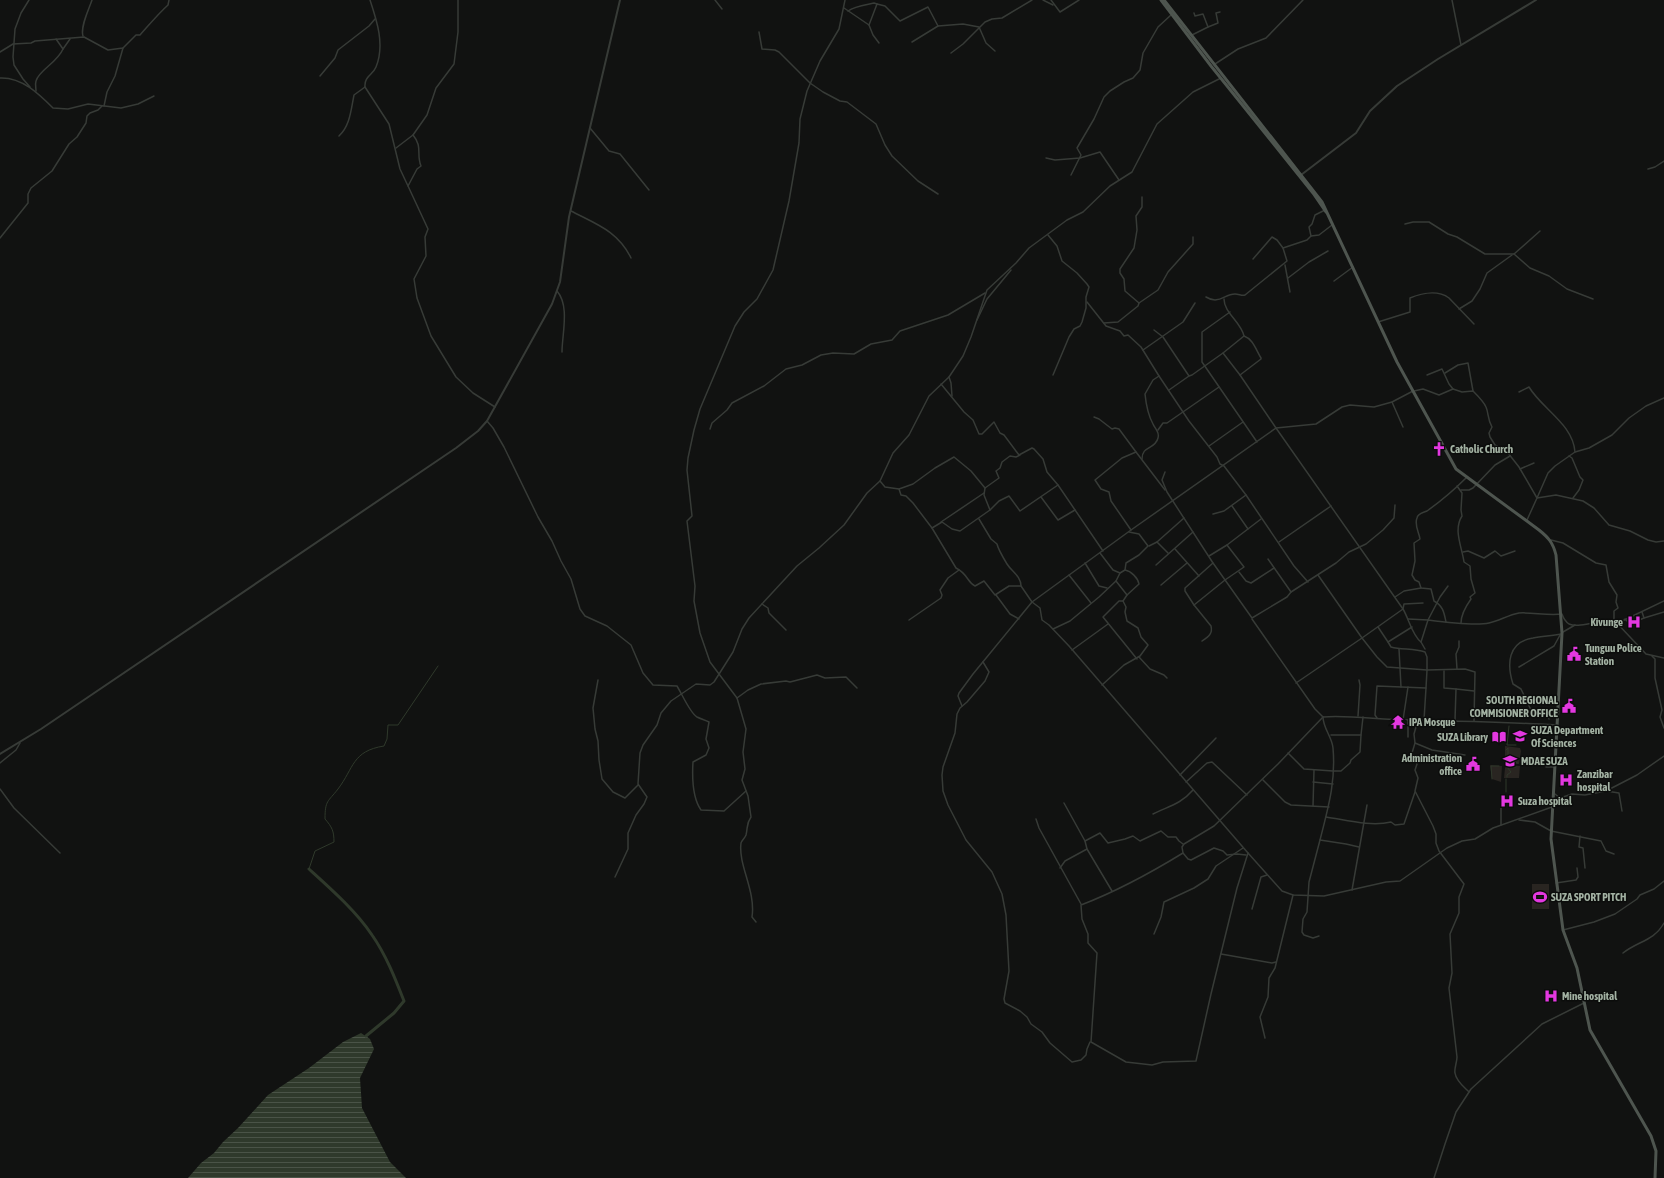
<svg xmlns="http://www.w3.org/2000/svg" width="1664" height="1178" font-family="'Asap Condensed',sans-serif">
<style>
.green{fill:#292521}
.water{fill:url(#water-rules)}
.lines{fill:none;stroke-linecap:round;stroke-linejoin:round}
.stream{stroke:#2f392b;stroke-width:1}
.river{stroke:#2f392b;stroke-width:3}
.minor{stroke:#373b37;stroke-width:1.5}
.tertiary{stroke:#373b37;stroke-width:2}
.primary{stroke:#4e554f;stroke-width:3}
.labels{text-anchor:middle;dominant-baseline:central;stroke-width:3;stroke-linejoin:round;paint-order:stroke}
.poi-label{font-size:11px;font-weight:bold;fill:#a3b2a3;stroke:#0c0d0c;text-anchor:start}
</style>
<defs>
<pattern id="water-rules" width="6" height="5" patternUnits="userSpaceOnUse"><rect width="6" height="5" fill="#2f392b"/><path d="M0 2.5h6" fill="none" stroke="#4a5347"/></pattern>
</defs>
<rect width="100%" height="100%" fill="#111211"/>
<g class="green">
<path d="M1505,746L1520,748L1521,751L1519,764L1508,763L1505,760Z"/>
<path d="M1490,765L1502,766L1501,782L1492,779Z"/>
<path d="M1507,765L1520,766L1519,778H1504L1505,768Z"/>
<rect x="1532" y="884" width="17" height="25"/>
</g>
<path class="water" d="M361,1033L370,1039L374,1049L360,1078L362,1108L390,1162L406,1178H188L201,1163L214,1153L223,1142L238,1128L268,1095L309,1068L343,1042Z"/>
<g class="lines">
<g class="stream">
<path d="M1509,726L1507,745H1516"/>
<path d="M1506,750L1508,748V760L1509,762L1518,763"/>
<path d="M1507,777V775L1511,772L1507,767H1516"/>
<path d="M1492,779L1491,766H1499"/>
<path d="M1506,792V779"/>
<path d="M309,869L315,851L334,842C334,831 332,827 325,819C325,800 328,802 338,789C354,768 352,751 384,746L387,739L388,725H398L438,666"/>
</g>
<path class="river" d="M309,869C330,888 356,911 372,935C386,955 395,978 404,1001L394,1013L366,1036"/>
<g class="minor">
<path d="M29,0L21,13L15,29L13,57L14,65L23,79L30,87"/>
<path d="M458,0V32L454,64L436,88L427,115L413,135C423,147 416,154 421,166L417,169L408,186L428,229L425,237L426,256L414,279L417,298L431,336L456,377L473,393L495,407"/>
<path d="M715,0L722,9"/>
<path d="M1043,0L1053,5"/>
<path d="M1051,0L1060,12L1079,0"/>
<path d="M1452,0L1461,45"/>
<path d="M844,8L869,25L873,35L879,43"/>
<path d="M848,11C855,6 865,5 874,3L877,4"/>
<path d="M1194,13L1195,16L1203,14L1208,27L1218,23L1216,13L1220,12"/>
<path d="M869,25L877,4L885,6L900,21L928,7L938,26L963,24L979,27L986,43L995,51"/>
<path d="M759,32L762,49L775,50L779,52L810,83L823,92L840,101L847,102L876,124L885,145L892,156L918,181L938,194"/>
<path d="M1192,35L1208,27"/>
<path d="M83,36C80,27 89,9 92,0"/>
<path d="M912,42L938,26"/>
<path d="M63,49L70,39"/>
<path d="M0,52L13,44L31,43L35,41L84,37L108,50L123,48L136,35H140C149,25 158,14 168,5L169,0"/>
<path d="M951,53L963,44L985,22L992,19L1002,18L1032,0"/>
<path d="M1215,64L1238,49L1266,38L1303,0"/>
<path d="M320,76L335,58L338,50L369,26L375,19"/>
<path d="M0,78C22,77 39,94 53,108L68,109L88,104L121,108L138,104L154,96"/>
<path d="M365,87L389,124L400,169L408,186"/>
<path d="M36,91C36,88 35,84 36,81C39,70 57,63 63,49L56,39"/>
<path d="M104,106L107,92L115,76L123,48"/>
<path d="M590,128L609,151L620,154L649,190"/>
<path d="M339,136C350,126 351,110 354,95L365,87C364,76 373,75 376,67C385,45 377,21 370,0"/>
<path d="M396,148L413,135"/>
<path d="M1046,158L1055,160L1080,158L1100,152L1119,180"/>
<path d="M1648,169L1655,167L1664,161"/>
<path d="M1071,175L1081,155L1077,148L1094,119L1104,97L1110,91L1124,82L1133,78L1140,70L1143,53L1158,27L1171,15"/>
<path d="M571,211C596,224 618,231 631,258"/>
<path d="M1405,224L1413,222H1429L1448,234L1457,237L1485,254H1514L1530,268L1549,276L1567,289L1593,299"/>
<path d="M1048,235L1057,246L1062,261L1077,273L1087,284L1089,287L1086,297V308L1082,322L1080,326L1074,329L1069,337L1053,375"/>
<path d="M1311,236L1319,235L1332,225"/>
<path d="M0,238L28,203V194L31,188L52,171L69,144L77,137L86,123L87,116L90,113L98,110L102,106"/>
<path d="M1514,254L1540,231"/>
<path d="M1253,259L1272,237L1277,240L1283,248"/>
<path d="M1285,265L1290,292"/>
<path d="M1288,278L1309,262L1328,251"/>
<path d="M1334,281L1353,267"/>
<path d="M557,291C570,306 562,334 562,352"/>
<path d="M1206,297C1219,305 1224,294 1235,294C1239,294 1242,296 1245,295L1287,261L1283,248L1307,240L1311,236L1309,227L1312,224L1315,215L1325,210"/>
<path d="M1224,299C1224,313 1241,322 1244,336C1253,339 1256,350 1261,358V359L1240,375"/>
<path d="M1087,302L1106,326L1120,331L1124,336L1128,335L1141,347L1159,376L1153,380L1145,394C1146,404 1148,415 1153,424C1155,429 1160,432 1158,438C1155,450 1142,445 1142,459"/>
<path d="M1139,303L1158,290L1168,272L1193,244V237"/>
<path d="M1459,309L1472,301L1480,289L1487,273L1512,255"/>
<path d="M1230,312L1202,332V362L1257,442"/>
<path d="M977,320L987,299L1011,270"/>
<path d="M1378,322L1410,312V298C1422,293 1438,290 1449,298L1474,324"/>
<path d="M1104,323L1118,322L1138,306L1139,303L1125,291L1124,279L1120,273V269L1134,248L1137,230L1136,216L1142,207V197"/>
<path d="M1154,330L1163,337L1189,376L1192,375L1223,353L1244,336"/>
<path d="M1143,350L1183,322L1195,303"/>
<path d="M1223,353L1240,375L1276,428L1316,424L1342,407L1350,405L1374,407L1392,402L1413,391"/>
<path d="M1445,373L1458,365L1468,363L1473,391"/>
<path d="M1427,375L1442,369L1449,384L1453,389"/>
<path d="M1159,376L1189,421L1217,457L1220,464L1224,466L1246,495L1294,566L1308,582"/>
<path d="M949,377L951,383L952,396"/>
<path d="M941,384L964,412L973,420L979,434H982L994,422L1000,433L1004,435L1019,455L1032,448L1034,449L1043,459L1047,472L1058,485"/>
<path d="M1169,390L1189,376"/>
<path d="M1414,391L1423,389L1439,395L1453,389L1462,392L1473,391C1478,396 1484,402 1486,407C1489,414 1487,418 1492,427L1489,433L1490,437L1495,445L1508,453L1519,467L1537,498L1527,520"/>
<path d="M1519,392L1529,387C1542,409 1573,424 1575,452"/>
<path d="M1664,398L1646,406L1629,418L1612,435L1589,448L1575,452L1555,466L1548,473L1537,498L1556,495L1583,501L1594,508L1609,525L1630,531L1648,540L1656,542L1664,541"/>
<path d="M1392,402L1403,427"/>
<path d="M1094,417L1099,419L1112,429L1115,428L1119,429L1136,452"/>
<path d="M487,421L493,428L504,447L538,517L552,541L561,561L571,579L580,609L585,616L607,626L631,645L643,673L653,685L677,686C682,694 690,713 697,717C701,719 705,720 709,722L706,739L709,748L706,755L693,762C692,778 692,797 701,810L724,811L746,791"/>
<path d="M710,429L712,423L727,410L732,403L764,386L786,369L802,365L821,355L833,353L854,354L871,344L892,340L900,331L948,315L985,293"/>
<path d="M1158,430L1163,423H1167L1219,387"/>
<path d="M1209,446L1243,422"/>
<path d="M1569,456L1572,458L1580,477L1583,480L1579,490L1573,498"/>
<path d="M1520,469L1534,463"/>
<path d="M1165,472L1162,480L1167,492L1213,563L1252,618L1287,597L1291,592L1336,563L1349,552L1366,544L1383,530L1394,518L1395,505"/>
<path d="M880,481L885,487L899,489L901,495L906,496L913,503L932,528L956,568C968,574 967,582 975,586L984,581L995,595L1009,586H1021L1032,602L1040,608L1042,620L1049,625L1069,646L1248,853"/>
<path d="M1457,486L1462,493L1461,510L1462,516C1453,530 1462,547 1464,562L1470,566L1471,579L1475,593L1470,597L1471,599C1466,606 1461,614 1461,623"/>
<path d="M899,489L913,484L935,468L954,457L971,471L985,488"/>
<path d="M1461,490H1469L1473,488L1495,465L1510,456"/>
<path d="M1041,497L1058,520L1075,510"/>
<path d="M1232,506L1248,529"/>
<path d="M990,510L999,501L1009,496L1020,511L1058,485L1103,551"/>
<path d="M1213,514L1224,511L1246,495"/>
<path d="M979,519L991,539L997,544C998,549 1004,559 1007,564C1012,572 1021,576 1021,586"/>
<path d="M941,522L984,493"/>
<path d="M932,528L942,522L952,529L960,531L990,510L984,495L985,488L999,478L996,471L1000,468L1002,462L1010,456L1016,457L1020,455"/>
<path d="M1131,530L1111,501L1109,492L1101,489L1095,480L1122,458L1136,452L1165,490"/>
<path d="M1551,540L1563,543L1596,563L1606,565L1609,582L1617,595L1616,602L1618,608L1614,611V620"/>
<path d="M1157,542L1168,553"/>
<path d="M1279,542L1331,506"/>
<path d="M1149,546L1157,542L1184,518"/>
<path d="M1175,549L1199,576"/>
<path d="M1463,552L1468,551L1484,558L1495,551L1501,556L1515,551"/>
<path d="M1100,553L1113,570L1120,573"/>
<path d="M1209,556L1227,545L1261,519"/>
<path d="M1268,559L1291,592"/>
<path d="M1085,563L1099,586L1107,588"/>
<path d="M1156,565L1193,532"/>
<path d="M1125,570C1131,571 1138,578 1139,584L1127,595L1123,601H1119L1103,617L1137,659"/>
<path d="M1239,572L1246,581L1251,583L1274,568"/>
<path d="M1069,575L1091,603"/>
<path d="M1318,575L1362,638L1403,609L1404,604L1423,603"/>
<path d="M1116,581L1127,595"/>
<path d="M1161,585L1187,563"/>
<path d="M996,595L1010,614L1019,619"/>
<path d="M1395,597L1404,591L1421,588"/>
<path d="M762,604L768,608L769,613L786,630"/>
<path d="M1194,605L1185,591V588L1213,563"/>
<path d="M1642,612L1644,618L1664,612"/>
<path d="M1252,619L1315,709L1323,717C1351,715 1380,720 1408,720C1458,721 1508,722 1557,725"/>
<path d="M1408,619L1428,620L1440,597L1448,586"/>
<path d="M1625,619L1627,621L1632,623L1644,618"/>
<path d="M909,620L941,598L942,595L940,590L948,578L959,570"/>
<path d="M1446,622C1444,612 1443,606 1434,601L1431,589L1421,588L1419,582L1415,580L1412,575L1415,561L1414,543L1420,539C1419,532 1414,525 1417,518C1418,513 1423,513 1427,511C1441,501 1454,490 1466,478"/>
<path d="M1618,623L1664,601"/>
<path d="M1378,627L1388,642"/>
<path d="M1412,627L1388,642L1391,647C1402,650 1414,648 1425,652L1427,657V670L1465,669L1475,672L1474,721"/>
<path d="M1053,629L1070,621L1099,597L1116,581L1120,573L1125,570L1126,563L1139,555L1148,546L1139,534L1129,532"/>
<path d="M1563,632L1575,625"/>
<path d="M1202,641C1208,637 1213,634 1211,626L1194,605L1225,580L1244,567L1227,545"/>
<path d="M1399,649L1401,687"/>
<path d="M1425,649L1421,642L1428,620C1443,622 1476,626 1489,623C1499,621 1508,615 1519,613C1533,612 1547,616 1562,614C1563,617 1566,622 1569,624C1580,629 1603,618 1614,620L1646,654L1664,658"/>
<path d="M1072,650L1108,624"/>
<path d="M1652,656L1655,659V678L1662,710L1660,717L1664,728"/>
<path d="M1139,657L1150,669L1164,675L1167,678"/>
<path d="M983,662L989,672L985,681L967,702L960,708L957,714L955,733L943,767L942,775L943,791L948,805L966,840L992,872L1002,894L1006,915L1009,971L1004,999L1005,1003L1020,1011L1027,1017L1031,1024L1042,1032L1050,1043L1072,1062L1081,1060L1086,1055L1087,1049L1090,1042"/>
<path d="M1519,667L1554,646L1560,635"/>
<path d="M1457,669L1456,654L1459,647V641"/>
<path d="M1444,671V688L1456,689L1455,720"/>
<path d="M598,680L593,708L595,729L598,741L599,760L602,779L613,792L625,798L638,785"/>
<path d="M1296,683L1362,638L1377,657L1387,667L1427,670L1426,688L1377,686L1375,715L1377,718"/>
<path d="M1102,685L1124,665L1140,656L1148,645L1141,637L1138,628L1127,621L1125,612L1126,607L1123,601"/>
<path d="M1456,689L1474,691"/>
<path d="M737,698L748,690L761,684L786,681L790,682L817,675L825,678L846,677L857,688"/>
<path d="M962,706L958,696L959,693L973,674L1032,602L1131,530L1276,428L1403,609C1409,619 1412,635 1421,642"/>
<path d="M1358,716L1360,685L1359,680"/>
<path d="M1323,717L1278,764L1214,826L1184,844L1182,847L1183,853C1152,872 1115,892 1081,905L1082,919L1088,934V943L1097,953L1091,1042L1126,1062L1152,1065L1163,1062L1196,1061L1211,994L1237,888L1248,853L1282,891L1293,895L1324,896L1386,882L1400,881L1447,848L1462,841L1475,839L1493,828L1552,807"/>
<path d="M1323,717C1323,728 1332,737 1333,748C1336,782 1328,808 1320,840L1346,844L1359,847"/>
<path d="M1549,719C1545,711 1540,711 1531,710L1521,689L1513,684C1507,665 1507,642 1533,638C1542,636 1551,636 1561,634"/>
<path d="M1403,720L1408,687"/>
<path d="M1418,720L1414,734L1415,743L1412,753L1417,764L1415,770L1418,778L1415,791L1433,826L1436,834V843L1439,851L1464,884L1459,897V913L1450,934L1452,973L1449,988L1457,1057C1457,1062 1454,1069 1455,1073C1456,1081 1464,1087 1469,1092"/>
<path d="M1424,720L1426,688"/>
<path d="M1331,735H1361L1363,717"/>
<path d="M1408,737V720"/>
<path d="M1415,743L1432,750L1465,755"/>
<path d="M1288,753L1304,769L1333,771H1341L1350,763L1351,760L1360,752L1361,735"/>
<path d="M0,763L16,750L20,743"/>
<path d="M1546,767H1554"/>
<path d="M1180,775L1216,738"/>
<path d="M1263,780L1285,802L1291,805L1329,807"/>
<path d="M1186,782L1207,763L1212,762L1247,795"/>
<path d="M1313,782L1333,784"/>
<path d="M0,789L14,808L60,853"/>
<path d="M1606,791L1619,793L1622,811"/>
<path d="M1555,794L1560,798L1572,794L1585,795L1606,791L1637,775L1664,756"/>
<path d="M1553,800L1560,798"/>
<path d="M1064,803L1085,841L1100,833L1108,843L1125,839L1133,836L1140,841L1142,840L1161,831L1168,837H1176L1179,841L1183,844"/>
<path d="M1313,806L1314,770"/>
<path d="M1153,814C1169,806 1181,804 1193,790"/>
<path d="M1326,817C1346,820 1371,827 1391,822L1395,825L1404,824L1415,792"/>
<path d="M1036,819L1039,828L1081,904"/>
<path d="M1519,820L1535,822L1551,831L1601,841L1606,851L1614,854"/>
<path d="M1501,825V801"/>
<path d="M1580,836L1579,847L1583,848L1585,868"/>
<path d="M1087,849L1112,891"/>
<path d="M1183,853L1188,859L1191,860L1214,848L1223,851L1227,855L1237,854L1246,855"/>
<path d="M1060,868L1065,861L1087,849L1085,841"/>
<path d="M615,877L628,849V833L636,815L644,804L647,797L638,784L640,753L643,745L657,725L661,713L671,701L696,684L710,685L714,682L733,652L742,629L749,618L797,566L819,548L844,525L867,493L880,481L893,453L909,435L929,396L949,377L963,356L971,337L987,290L1016,263L1029,248L1067,220L1083,212L1110,186L1132,172L1157,124L1193,92L1221,78"/>
<path d="M1556,883L1576,880L1578,877L1577,868"/>
<path d="M1352,890L1367,805"/>
<path d="M1252,909L1261,877L1267,875"/>
<path d="M756,922L752,917C756,891 738,865 741,843C742,840 745,838 746,835C748,827 746,824 751,817L748,796L742,780L745,769L743,752L746,729L737,698L710,662L700,633L694,601L695,586L687,521L692,516L687,470L688,458L694,430L700,409L735,326L744,312L757,299L773,270L789,201L799,143L800,119L807,91L820,61L839,29L845,0"/>
<path d="M1563,930L1594,922L1615,914L1637,899L1640,895L1654,889L1664,881"/>
<path d="M1154,934L1161,917L1164,902L1194,888L1208,879L1216,866L1243,848"/>
<path d="M1319,936L1313,938L1304,935L1302,932L1303,919L1307,912L1309,882L1320,840"/>
<path d="M1623,953C1638,941 1654,941 1664,923"/>
<path d="M1221,954L1272,963L1276,962"/>
<path d="M1265,1038L1260,1017L1268,997L1269,978L1275,968L1293,895"/>
<path d="M1434,1178L1445,1144L1456,1112L1471,1089L1542,1024L1584,1003"/>
</g>
<g class="tertiary">
<path d="M1301,175L1356,133L1370,111L1397,86L1438,59L1536,0"/>
<path d="M0,754L41,729L456,448L478,431L487,421L552,304L560,282L569,217L620,0"/>
</g>
<g class="primary">
<path d="M1161,0L1211,66L1313,193L1326,212"/>
<path d="M1164,0L1322,202L1397,362L1456,469L1539,530C1549,538 1553,543 1556,555L1562,633L1551,839L1563,930L1577,968L1590,1030L1651,1136L1656,1151L1655,1178"/>
</g>
</g>
<defs>
<symbol id="church-bare" viewBox="-9 -9 18 18"><path d="M-1.2-6h2.4v3.5h3.3v2.4h-3.3V6h-2.4V-.1h-3.3v-2.4h3.3Z" fill="#e338e0" stroke="#0c0d0c" stroke-width="2.5" paint-order="stroke"/></symbol>
<symbol id="hospital-bare" viewBox="-9 -9 18 18"><path d="M-5-5h3v3.5h4V-5h3V5h-3V1.5h-4V5h-3Z" fill="#e338e0" stroke="#0c0d0c" stroke-width="2.5" paint-order="stroke"/></symbol>
<symbol id="civic-bare" viewBox="-9 -9 18 18"><path d="M-.6-6.5H3V-4.5H.6V-3L4-1V1h2V6H-6V1h2V-1L-.6-3ZM-1.2 2.5V6h2.4V2.5Z" fill="#e338e0" stroke="#0c0d0c" stroke-width="2.5" paint-order="stroke"/></symbol>
<symbol id="temple-bare" viewBox="-9 -9 18 18"><path d="M0-6L5-2H3V0L6.5 2.5H4V6H1.5V3h-3V6H-4V2.5H-6.5L-3 0V-2H-5Z" fill="#e338e0" stroke="#0c0d0c" stroke-width="2.5" paint-order="stroke"/></symbol>
<symbol id="university-bare" viewBox="-9 -9 18 18"><path d="M0-5L7-2L0 1L-7-2ZM-4 1L0 2.5L4 1V4Q0 6-4 4Z" fill="#e338e0" stroke="#0c0d0c" stroke-width="2.5" paint-order="stroke"/></symbol>
<symbol id="library-bare" viewBox="-9 -9 18 18"><path d="M-6-4Q-3-5.5-.7-3.5V5Q-3 3-6 4ZM6-4Q3-5.5 .7-3.5V5Q3 3 6 4Z" fill="#e338e0" stroke="#0c0d0c" stroke-width="2.5" paint-order="stroke"/></symbol>
<symbol id="stadium-bare" viewBox="-9 -9 18 18"><path d="M0-5a6.5 5 0 1 0 0 10a6.5 5 0 1 0 0-10ZM-3.5-1.8h7v3.6h-7Z" fill="#e338e0" stroke="#0c0d0c" stroke-width="2.5" paint-order="stroke"/></symbol>
</defs>
<g fill-rule="evenodd">
<use href="#church-bare" x="1429" y="439" width="20" height="20"/>
<use href="#hospital-bare" x="1624" y="612" width="20" height="20"/>
<use href="#civic-bare" x="1564" y="644" width="20" height="20"/>
<use href="#civic-bare" x="1559" y="696" width="20" height="20"/>
<use href="#temple-bare" x="1388" y="712" width="20" height="20"/>
<use href="#university-bare" x="1510" y="726" width="20" height="20"/>
<use href="#library-bare" x="1489" y="727" width="20" height="20"/>
<use href="#university-bare" x="1500" y="751" width="20" height="20"/>
<use href="#civic-bare" x="1463" y="754" width="20" height="20"/>
<use href="#hospital-bare" x="1556" y="770" width="20" height="20"/>
<use href="#hospital-bare" x="1497" y="791" width="20" height="20"/>
<use href="#stadium-bare" x="1530" y="887" width="20" height="20"/>
<use href="#hospital-bare" x="1541" y="986" width="20" height="20"/>
</g>
<g class="labels">
<g class="poi-label">
<text x="1450" y="449">Catholic Church</text>
<text x="1623" y="622" text-anchor="end">Kivunge</text>
<text x="1585" y="648">Tunguu Police<tspan x="1585" dy="13">Station</tspan></text>
<text x="1558" y="700" text-anchor="end">SOUTH REGIONAL<tspan x="1558" dy="13">COMMISIONER OFFICE</tspan></text>
<text x="1409" y="722">IPA Mosque</text>
<text x="1531" y="730">SUZA Department<tspan x="1531" dy="13">Of Sciences</tspan></text>
<text x="1488" y="737" text-anchor="end">SUZA Library</text>
<text x="1462" y="758" text-anchor="end">Administration<tspan x="1462" dy="13">office</tspan></text>
<text x="1521" y="761">MDAE SUZA</text>
<text x="1577" y="774">Zanzibar<tspan x="1577" dy="13">hospital</tspan></text>
<text x="1518" y="801">Suza hospital</text>
<text x="1551" y="897">SUZA SPORT PITCH</text>
<text x="1562" y="996">Mine hospital</text>
</g>
</g>
</svg>
